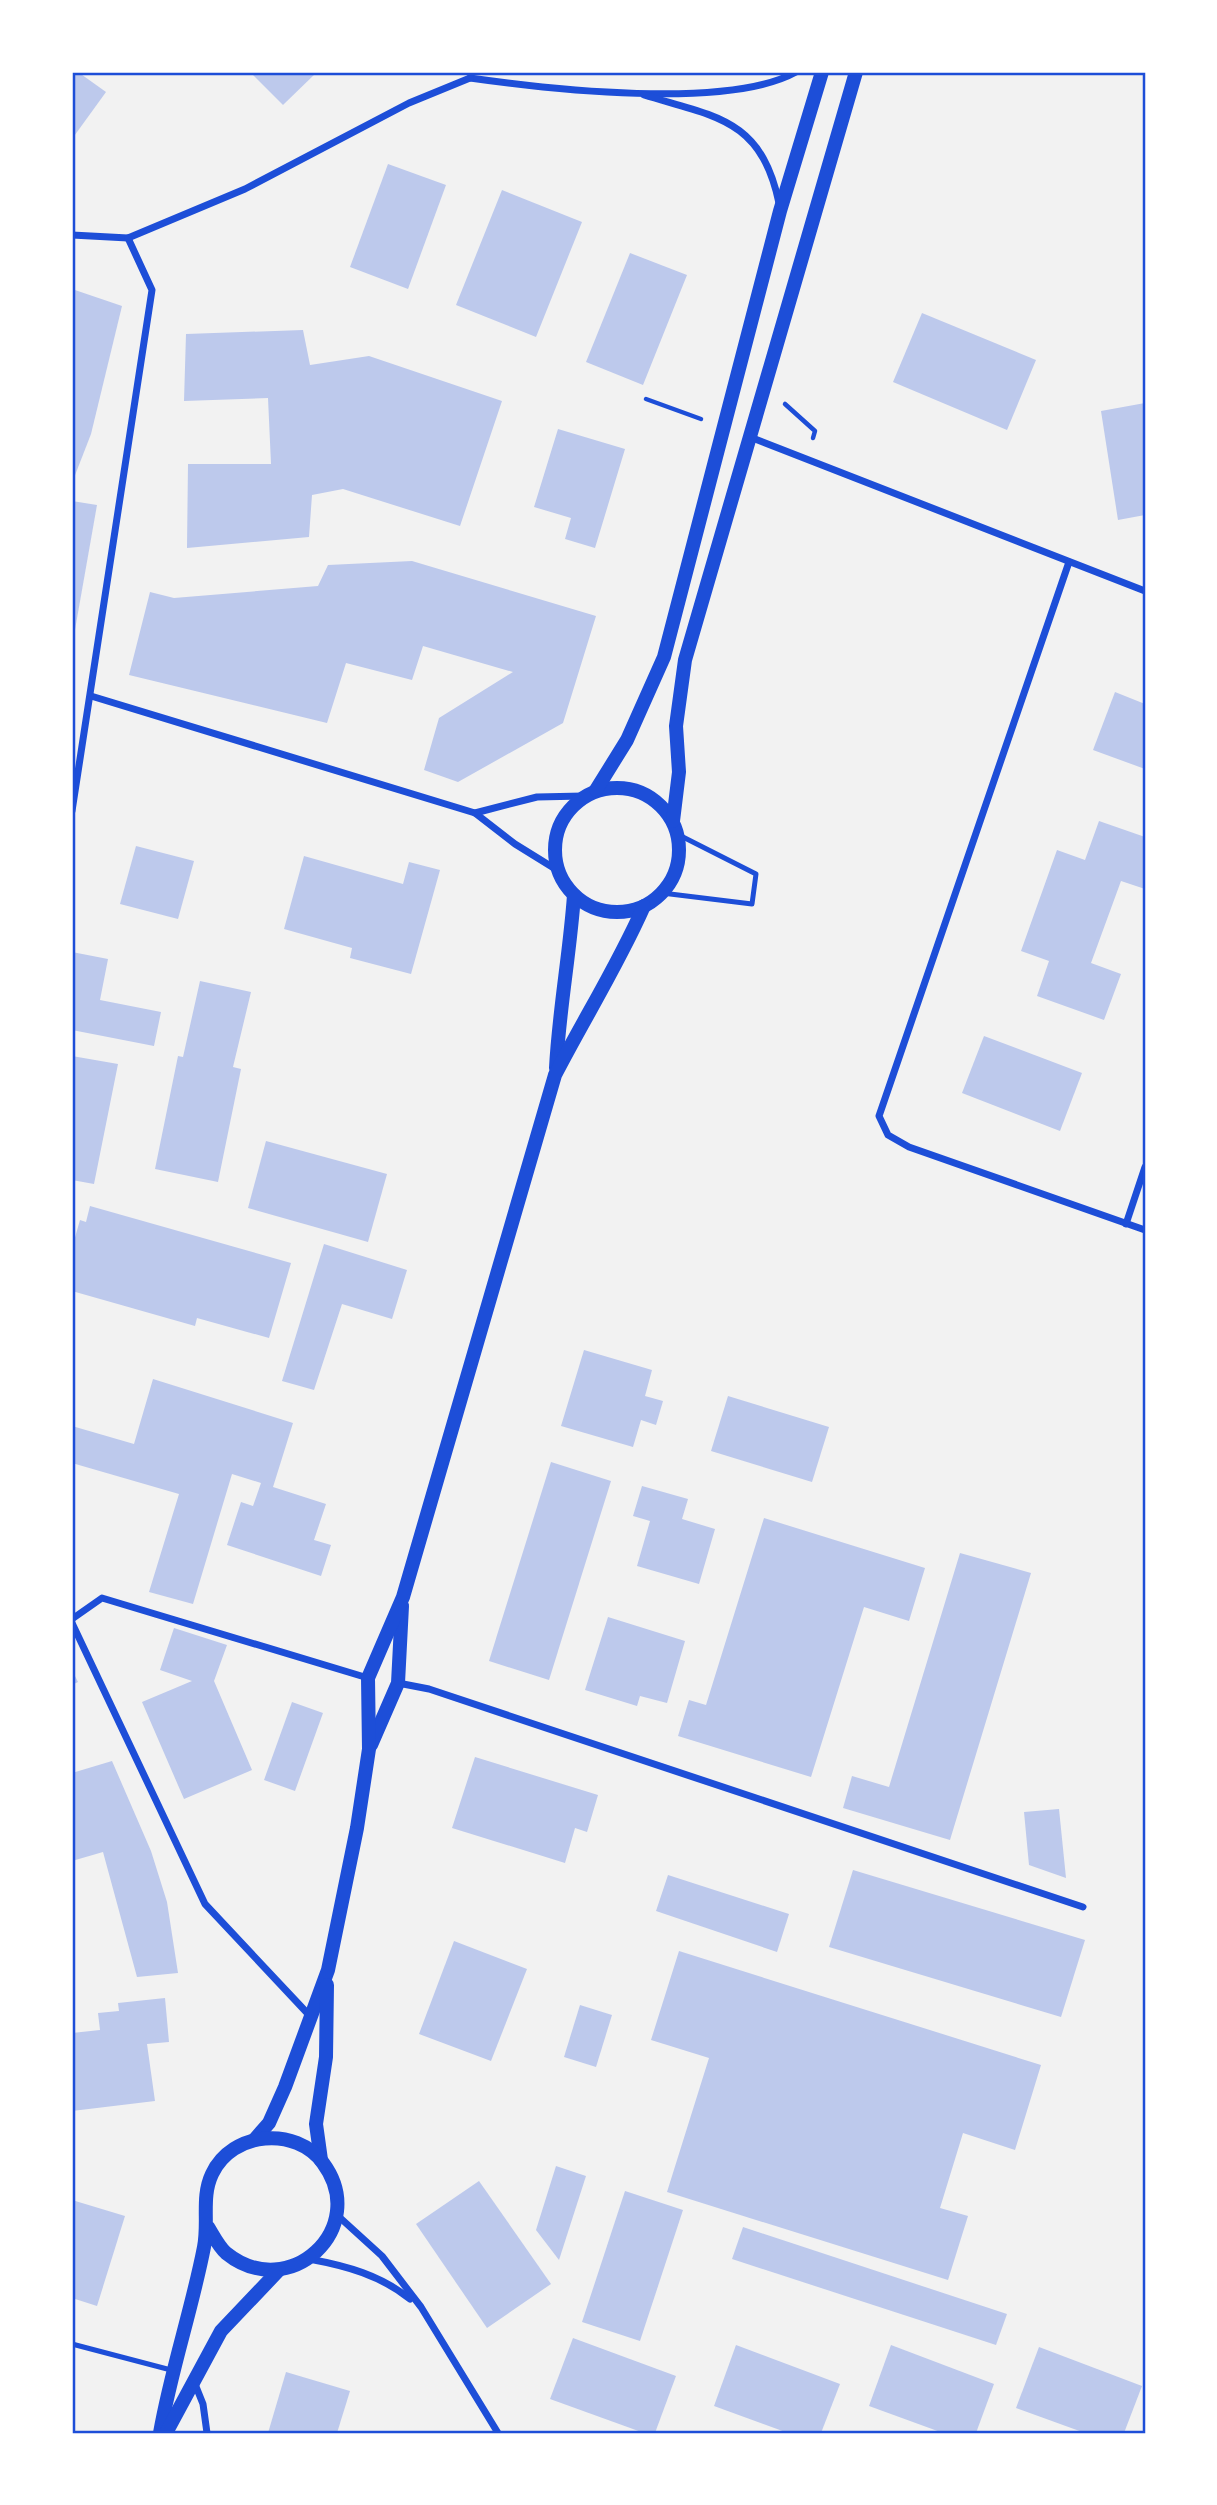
<svg xmlns="http://www.w3.org/2000/svg" width="1217" height="2505" font-family="Quicksand,sans-serif">
<style>
.building{fill:#bdc9ec}
.lines{fill:none;stroke-linecap:round;stroke-linejoin:round}
.path{stroke:#1d4ed8;stroke-width:4.5}
.service{stroke:#1d4ed8;stroke-width:5}
.minor{stroke:#1d4ed8;stroke-width:7}
.secondary{stroke:#1d4ed8;stroke-width:14}
.neatline{fill:none;stroke:#1d4ed8;stroke-width:2.5}
</style>
<rect width="100%" height="100%" fill="#f2f2f2"/>
<g class="building">
<path d="M72,72H78L106,92L72,139Z"/>
<path d="M250,72H317L283,105Z"/>
<path d="M388,164L446,185L408,289L350,267Z"/>
<path d="M502,190L582,222L536,337L456,305Z"/>
<path d="M630,253L687,275L643,385L586,362Z"/>
<path d="M72,289L122,306L91,434L72,483Z"/>
<path d="M922,313L1036,360L1007,430L893,382Z"/>
<path d="M303,330L310,365L369,356L502,401L460,526L343,489L312,495L309,537L187,548L188,464H271L268,398L184,401L186,334Z"/>
<path d="M1145,403V515L1118,520L1101,411Z"/>
<path d="M558,429L625,449L595,548L565,539L571,518L534,507Z"/>
<path d="M72,501L97,505L73,641H72Z"/>
<path d="M412,561L596,616L563,723L458,782L424,770L439,718L513,672L423,646L412,680L346,663L327,723L129,675L150,592L174,598L318,586L328,565Z"/>
<path d="M1115,692L1145,704V769L1093,750Z"/>
<path d="M1099,821L1145,837V889L1121,881L1091,963L1121,974L1104,1020L1037,996L1049,961L1021,951L1057,850L1085,860Z"/>
<path d="M136,846L194,861L178,919L120,904Z"/>
<path d="M304,856L403,884L409,862L440,870L411,974L350,958L352,948L284,929Z"/>
<path d="M72,952L108,959L100,1000L161,1012L154,1046L72,1030Z"/>
<path d="M200,981L251,992L233,1067L241,1069L218,1182L155,1169L178,1056L183,1057Z"/>
<path d="M984,1036L1082,1073L1060,1131L962,1093Z"/>
<path d="M72,1056L118,1064L94,1184L72,1180Z"/>
<path d="M266,1141L387,1174L368,1242L248,1208Z"/>
<path d="M90,1206L291,1263L269,1338L197,1318L195,1326L72,1291V1248L80,1220L86,1222Z"/>
<path d="M324,1244L407,1270L392,1319L342,1304L314,1390L282,1381Z"/>
<path d="M584,1350L652,1370L645,1396L663,1401L656,1425L641,1420L633,1447L561,1426Z"/>
<path d="M153,1379L293,1423L273,1487L326,1504L314,1540L331,1545L321,1576L227,1545L241,1502L253,1506L261,1483L232,1474L193,1604L149,1592L179,1494L72,1463V1426L134,1444Z"/>
<path d="M728,1396L829,1427L812,1482L711,1451Z"/>
<path d="M551,1462L611,1481L549,1680L489,1661Z"/>
<path d="M642,1486L688,1499L682,1519L715,1529L699,1584L637,1566L650,1521L633,1516Z"/>
<path d="M764,1518L925,1568L909,1621L864,1607L811,1777L678,1736L689,1700L706,1705Z"/>
<path d="M960,1553L1031,1573L950,1840L843,1808L852,1776L889,1787Z"/>
<path d="M608,1617L685,1641L667,1703L640,1696L637,1706L585,1690Z"/>
<path d="M174,1628L227,1645L214,1681L252,1770L184,1799L142,1702L192,1681L160,1670Z"/>
<path d="M72,1670L78,1682L72,1685Z"/>
<path d="M292,1702L323,1713L295,1791L264,1780Z"/>
<path d="M475,1757L598,1795L587,1832L575,1828L565,1863L452,1828Z"/>
<path d="M112,1761L151,1851L167,1902L178,1973L137,1977L103,1852L72,1861V1773Z"/>
<path d="M1059,1809L1066,1878L1029,1865L1024,1812Z"/>
<path d="M853,1870L1085,1940L1061,2017L829,1947Z"/>
<path d="M668,1875L789,1914L777,1952L656,1911Z"/>
<path d="M454,1941L527,1969L491,2061L419,2034Z"/>
<path d="M679,1951L1041,2065L1015,2150L963,2133L940,2208L968,2216L948,2280L667,2192L709,2058L651,2040Z"/>
<path d="M165,1998L169,2042L147,2044L155,2101L72,2111V2033L100,2030L98,2013L119,2011L118,2003Z"/>
<path d="M580,2005L612,2015L596,2067L564,2057Z"/>
<path d="M556,2166L586,2176L559,2260L536,2230Z"/>
<path d="M479,2181L551,2284L487,2328L416,2224Z"/>
<path d="M625,2191L683,2210L640,2341L582,2322Z"/>
<path d="M72,2200L125,2216L97,2306L72,2298Z"/>
<path d="M743,2227L1007,2314L996,2345L732,2259Z"/>
<path d="M573,2338L676,2376L655,2433H644L550,2399Z"/>
<path d="M736,2345L840,2384L821,2433H788L714,2406Z"/>
<path d="M891,2345L994,2384L976,2433H943L869,2406Z"/>
<path d="M1039,2347L1142,2386L1124,2433H1085L1016,2408Z"/>
<path d="M286,2372L350,2391L337,2433H268Z"/>
</g>
<g class="lines">
<g class="path">
<path d="M646,399L701,419"/>
<path d="M785,404L815,431L813,438"/>
</g>
<g class="service">
<path d="M662,893L752,904L756,874L677,834"/>
<path d="M72,2344L171,2370"/>
</g>
<g class="minor">
<path d="M470,78C548,89 728,110 796,72"/>
<path d="M644,95C717,117 761,119 779,203"/>
<path d="M72,235L128,238L245,189L409,103L470,78"/>
<path d="M750,437L1145,591"/>
<path d="M1069,562L879,1116L888,1135L909,1147L1145,1230"/>
<path d="M91,696L475,813L515,844L557,870"/>
<path d="M72,811L152,290L128,238"/>
<path d="M475,813L537,797L583,796"/>
<path d="M1126,1224L1145,1167"/>
<path d="M72,1619L102,1598L368,1678"/>
<path d="M72,1623L205,1904L310,2016"/>
<path d="M398,1683L429,1689L1083,1907"/>
<path d="M337,2215L382,2256L421,2307L498,2433"/>
<path d="M309,2259C347,2266 380,2275 410,2299"/>
<path d="M195,2384L203,2404L207,2433"/>
</g>
<g class="secondary">
<circle cx="617" cy="850" r="62"/>
<path d="M596,790L627,740L664,657L780,211L822,72"/>
<path d="M673,821L679,772L676,726L685,660L856,72"/>
<path d="M556,1068C559,1010 570,953 574,895"/>
<path d="M371,1745L398,1683L402,1606"/>
<path d="M255,2139L269,2123L285,2087L328,1970L357,1828L369,1749L368,1678L403,1597L555,1075C585,1017 618,965 644,906"/>
<path d="M321,2160L316,2124L326,2057L327,1985"/>
<path d="M160,2433C171,2370 192,2309 204,2247C209,2222 201,2197 212,2174C232,2131 296,2126 323,2163C371,2228 289,2304 226,2253C219,2247 213,2235 208,2227"/>
<path d="M166,2433L221,2331L279,2270"/>
</g>
</g>
<rect width="1217" height="2505" fill="none" stroke="#ffffff" stroke-width="147"/>
<rect x="74" y="74" width="1070" height="2358" class="neatline"/>
</svg>
